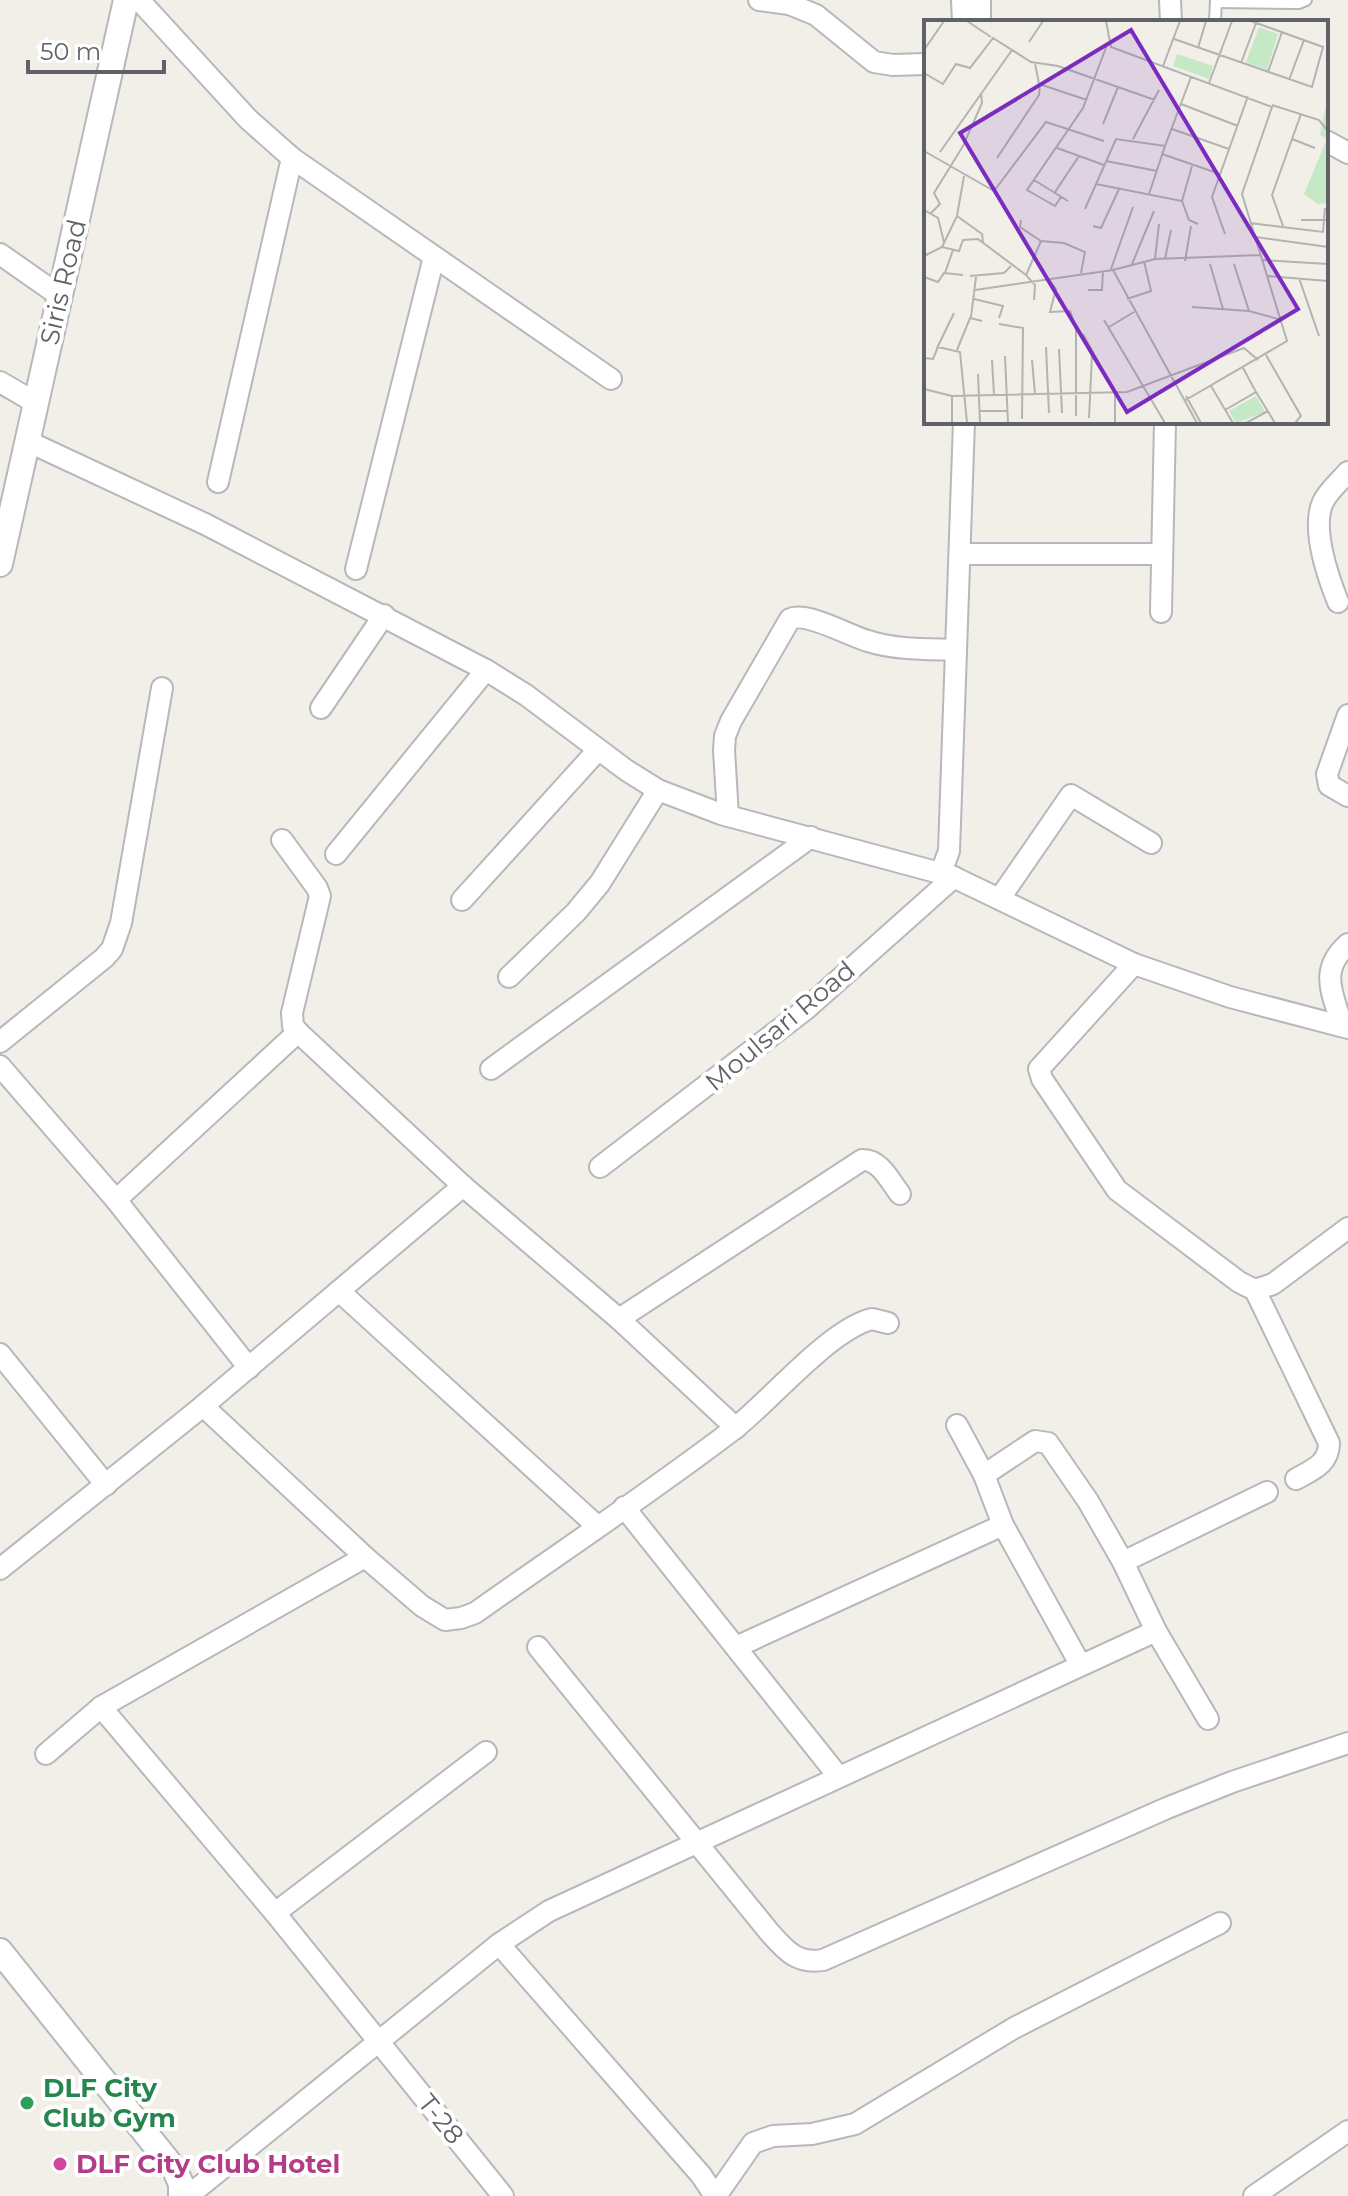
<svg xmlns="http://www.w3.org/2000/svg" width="1348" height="2196" font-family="Montserrat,sans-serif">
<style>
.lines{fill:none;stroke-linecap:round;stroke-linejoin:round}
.service-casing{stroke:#b5b8bc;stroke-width:14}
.minor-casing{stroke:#b5b8bc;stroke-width:24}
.tertiary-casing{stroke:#b5b8bc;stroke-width:28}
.service{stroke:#fff;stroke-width:10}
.minor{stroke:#fff;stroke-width:20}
.tertiary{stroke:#fff;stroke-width:24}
.leisure-dot{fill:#2e9e5b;stroke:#fff;stroke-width:3}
.hotel-dot{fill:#d1479c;stroke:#fff;stroke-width:3}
.labels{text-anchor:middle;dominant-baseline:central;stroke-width:8;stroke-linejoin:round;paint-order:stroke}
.street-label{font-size:26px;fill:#5f6368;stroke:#fff}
.leisure-label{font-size:26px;font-weight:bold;fill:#27864d;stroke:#fff;text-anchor:start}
.hotel-label{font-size:26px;font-weight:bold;fill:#b23c85;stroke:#fff;text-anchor:start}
.inset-road{fill:none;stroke:#b3b3b1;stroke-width:2}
.view{fill:#7b2cbf;fill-opacity:0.15;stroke:#7b2cbf;stroke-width:4}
.inset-edge{fill:none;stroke:#5f6368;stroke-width:4}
</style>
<rect width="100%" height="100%" fill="#f1efe8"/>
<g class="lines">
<defs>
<g id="service">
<path d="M1216,2L1299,3L1306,0"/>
<path d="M1215,22L1216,0"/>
</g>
<g id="minor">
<path d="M139,0L248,119L292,158L611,379"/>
<path d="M759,0L789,4L816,15L874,62L893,65L926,64"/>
<path d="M962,0L963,22"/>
<path d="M1170,0L1171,22"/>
<path d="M980,22V0"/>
<path d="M1326,141L1348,153"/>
<path d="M0,254L60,296"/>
<path d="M0,382L36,403"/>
<path d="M27,441L205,524L486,670L526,695L626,770L658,790L721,814L936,872L943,867L949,851L964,422"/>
<path d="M218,482L292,158"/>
<path d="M960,554H1162"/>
<path d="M356,569L434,257"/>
<path d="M1338,602C1328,577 1311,528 1323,502C1328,491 1340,481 1348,472"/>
<path d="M1161,612L1165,422"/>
<path d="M321,708L384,615"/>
<path d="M1348,715L1327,774L1329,785L1348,796"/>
<path d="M728,816L724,750L725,736L731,721L790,619C807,611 849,636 868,641C896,650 927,649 956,650"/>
<path d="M282,840L317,888L320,896L292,1013L293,1026L298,1032L463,1186L619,1319L736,1428"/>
<path d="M336,854L486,670"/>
<path d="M943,872L1134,964L1230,997L1348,1028"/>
<path d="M1000,898L1071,795L1151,843"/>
<path d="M462,900L598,750"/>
<path d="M1134,964L1039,1069L1042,1079L1117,1190L1239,1282L1255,1290L1273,1284L1348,1228"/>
<path d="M509,977L576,912L600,883L658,790"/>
<path d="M1342,1026C1333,993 1318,971 1348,944"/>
<path d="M0,1042L104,958L112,949L121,923L162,688"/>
<path d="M0,1066L116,1200L249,1368"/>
<path d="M491,1069L811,837"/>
<path d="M600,1167L806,1009L954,877"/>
<path d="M116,1200L298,1032"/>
<path d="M1255,1290L1329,1443C1329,1464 1312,1470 1296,1479"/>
<path d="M339,1291L597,1526"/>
<path d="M619,1319L862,1160C880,1159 890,1181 900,1194"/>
<path d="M0,1354L106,1485"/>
<path d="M203,1406L463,1186"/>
<path d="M957,1425L984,1475L1003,1525L1080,1664"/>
<path d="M624,1507L838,1776"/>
<path d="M1123,1562L1267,1492"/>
<path d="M0,1569L203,1406L365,1557L422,1606L445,1620L461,1618L475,1613C561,1552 650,1493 734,1429C770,1401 830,1329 872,1319L888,1323"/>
<path d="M1156,1631L1208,1719"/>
<path d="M538,1647L770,1933C786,1951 797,1964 823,1960L1167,1808L1232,1782L1348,1743"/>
<path d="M736,1647L1003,1525"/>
<path d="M101,1707L275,1913L503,2196"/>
<path d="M46,1754L101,1707L365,1557"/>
<path d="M275,1913L486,1752"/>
<path d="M499,1944L701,2175L715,2196"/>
<path d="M188,2196L499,1944L549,1911L1156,1631L1123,1562L1088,1501L1048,1443L1035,1441L984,1475"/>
<path d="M716,2196L753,2143L773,2136L812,2134L855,2124L1014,2028L1220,1923"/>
<path d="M1254,2196L1348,2131"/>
</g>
<g id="tertiary">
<path d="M0,564L126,0"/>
<path d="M0,1951L175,2170L181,2184V2196"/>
</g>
</defs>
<use href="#service" class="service-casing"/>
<use href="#minor" class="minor-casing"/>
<use href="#tertiary" class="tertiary-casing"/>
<use href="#service" class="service"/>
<use href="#minor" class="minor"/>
<use href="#tertiary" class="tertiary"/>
</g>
<circle class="leisure-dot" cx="27" cy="2103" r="8"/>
<circle class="hotel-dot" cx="60" cy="2164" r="8"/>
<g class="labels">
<g class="street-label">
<text transform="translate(63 282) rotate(-77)">Siris Road</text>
<text transform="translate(780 1026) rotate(-40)">Moulsari Road</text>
<text transform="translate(441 2119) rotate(51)">T-28</text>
</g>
<g class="leisure-label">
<text x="43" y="2088">DLF City<tspan x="43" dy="30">Club Gym</tspan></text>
</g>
<g class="hotel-label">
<text x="76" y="2164">DLF City Club Hotel</text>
</g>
</g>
<g transform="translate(924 20)">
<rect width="404" height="404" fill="#f1efe8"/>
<path d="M404,75V183L394,184L380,174L403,119L396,115Z" fill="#c5e8c5"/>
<path d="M335,7L354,14L343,50L322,42ZM253,34L289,46L285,59L249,46ZM332,376L341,392L312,403L305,391Z" fill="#c5e8c5"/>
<path class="inset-road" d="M43,1L67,17M182,1L187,27L348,87L318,174L363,321L260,381M250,19L388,67L399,27L327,1M105,22L119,1M274,28L282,1M0,30L20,1M111,43L115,64L163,80M317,43L332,3M239,46L256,1M344,52L358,12M0,53L19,64L32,44L46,48L69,18L107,42L134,46L231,80M365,60L380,20M285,63L308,1M257,84L314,106M348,85L395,100L404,111M179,104L194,67M248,109L305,129M209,119L235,70M368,119L391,128M133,128L180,145M0,131L70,171L122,102L180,121M16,132L88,30M238,134L296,154M73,138L115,75L116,65M182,141L233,151M110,160L144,181M172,164L258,181L265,200L274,204M131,172L155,136M225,174L241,126M137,177L131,186L103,170L159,88L183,25M258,181L268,146M161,189L192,119L241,126L267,57M0,190L14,198L20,222M7,193L16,184L10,173L39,126L58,83L57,73M33,196L58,214L59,222M97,200L96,207L117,221L140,223L161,232L157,253M377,200H402M326,203L399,212L401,188M169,206L177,208L195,169M359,206L348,175L377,94M301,214L288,177L324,76M331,217L404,227M18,227L33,196L40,156M0,236L18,227L35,231L39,220L54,219L102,255M231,239L235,204M241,239L247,210M339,240L404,244M261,241L267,206M208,244L230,191M286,244L299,289M310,244L325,291M187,249L209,187M21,253L29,230M46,256L80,253L87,246M344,256L404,261M0,257L14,262L20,253L39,255M375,258L395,316M126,261L132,269L126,292L146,291L152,308V396M51,270L189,250M164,270H178L179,251M50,279L79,286L75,298M203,279L227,271L220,241M110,280L111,265L102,255L117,221M268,287L325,291L358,300M47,297L52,257M180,300L241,403M75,304L99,308L98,399M185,307L210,292M159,314L191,372V403M122,327L125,393M13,328L30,293M135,329L138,393M33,330L46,298L58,301M342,335L377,396L371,403M81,336L84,403M0,338L9,339L14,327L36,332L43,403M68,340L70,375M108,340L111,374M54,354L56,403M287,366L309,403M0,369L28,376L203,372L320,328L334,340M332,372L351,403M28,376V403M262,376L277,403M301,390L332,372L319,348M56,391H83M165,398L168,336M273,403L189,250L231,239L337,235M322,403L344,391"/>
<path class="view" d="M207,10L374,289L203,392L36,113Z"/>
<rect width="404" height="404" class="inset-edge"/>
</g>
<path d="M28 60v12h136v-12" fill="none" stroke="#5f6368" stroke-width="4"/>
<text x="40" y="60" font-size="24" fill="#5f6368" stroke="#ffffff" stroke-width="6" paint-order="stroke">50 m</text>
</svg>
